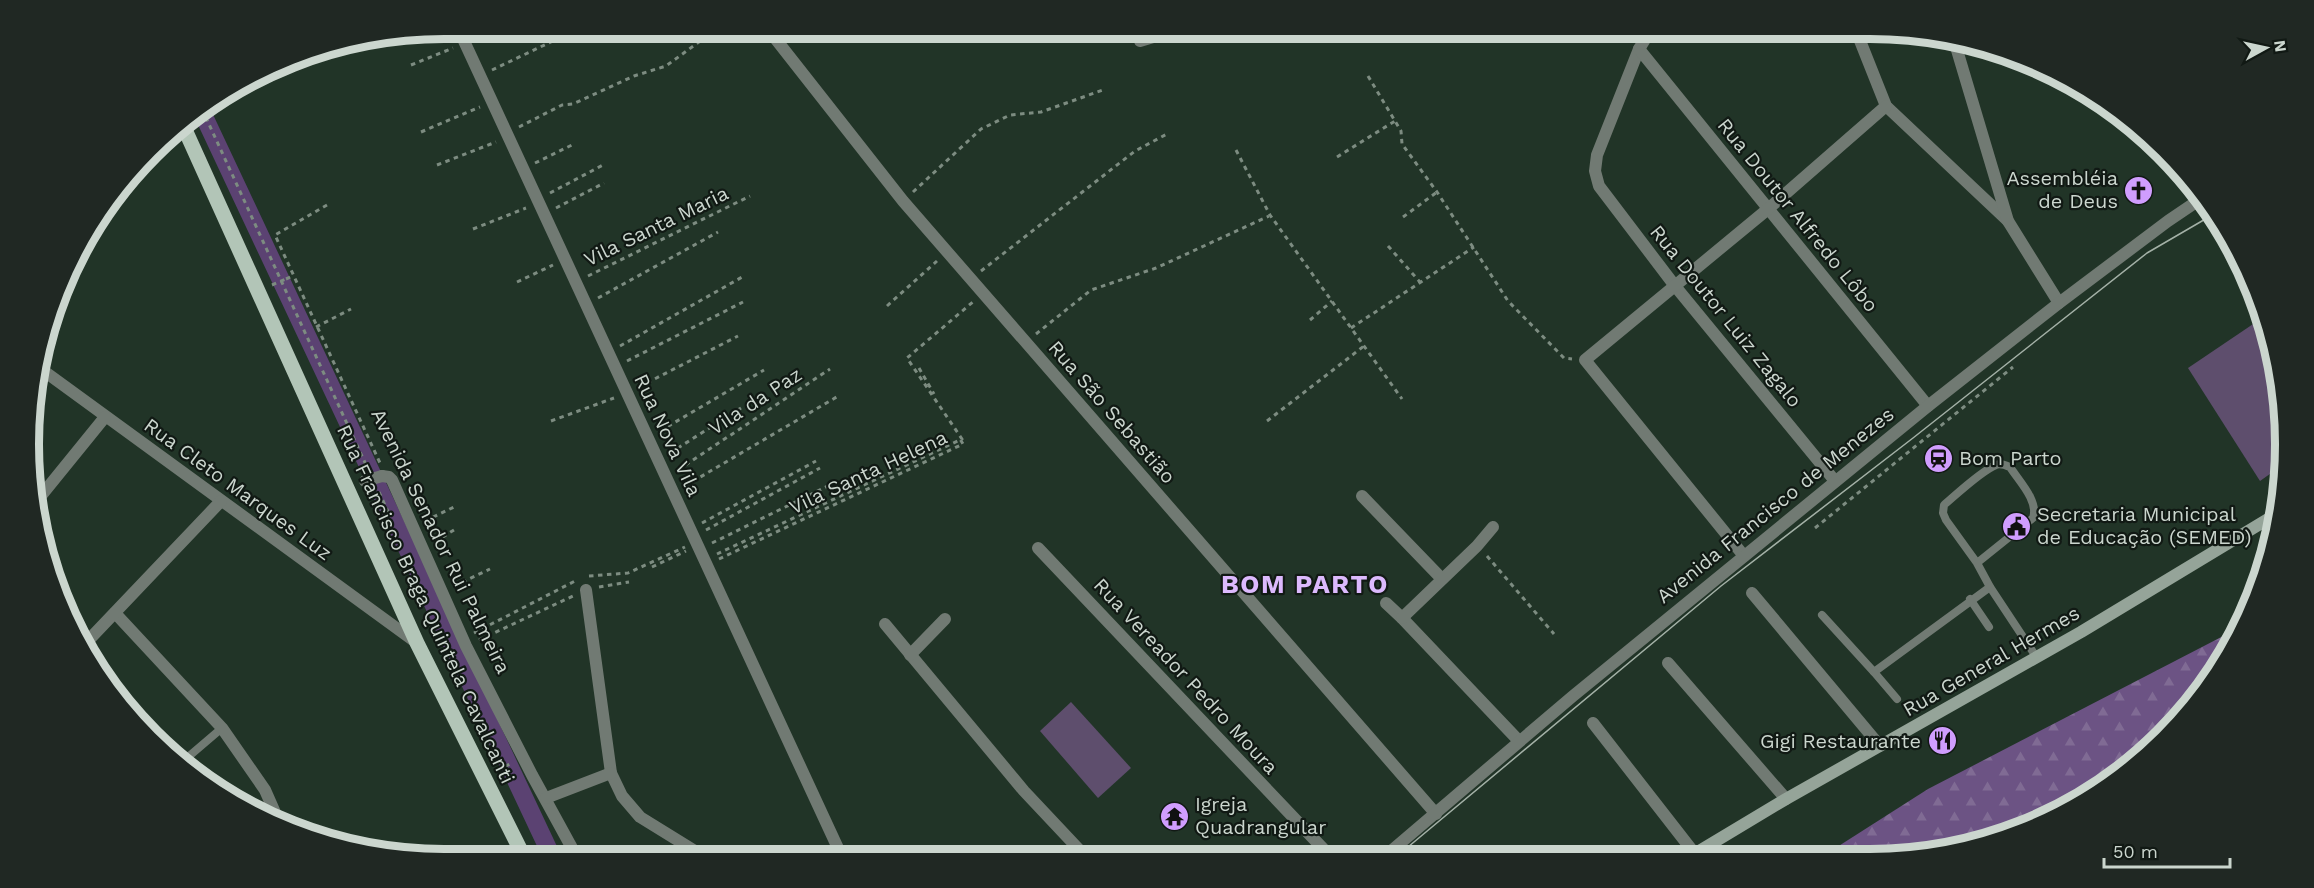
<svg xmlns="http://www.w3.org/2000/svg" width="2314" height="888" font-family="'Work Sans',sans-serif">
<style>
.grass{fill:#5e4e6d}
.forest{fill:url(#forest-firs)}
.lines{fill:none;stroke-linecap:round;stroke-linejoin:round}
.canal{stroke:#5b4272;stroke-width:18}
.path{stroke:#7d8c81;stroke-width:3;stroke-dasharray:4.5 4.5;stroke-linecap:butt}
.lane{stroke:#717a73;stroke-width:8}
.street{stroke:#717a73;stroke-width:12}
.secondary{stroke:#95a499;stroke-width:12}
.primary{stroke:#b2c5b7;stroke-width:15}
.tram{stroke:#a4b1a7;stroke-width:1.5}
.path-bridge{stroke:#7d8c81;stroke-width:3;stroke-dasharray:4.5 4.5;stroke-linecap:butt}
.street-bridge{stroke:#717a73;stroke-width:12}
.labels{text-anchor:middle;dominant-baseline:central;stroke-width:4.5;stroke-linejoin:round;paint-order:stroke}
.poi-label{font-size:20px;fill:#cbd6ce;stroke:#111914;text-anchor:start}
.street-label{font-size:20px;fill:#cbd6ce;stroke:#111914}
.district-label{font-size:26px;font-weight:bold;letter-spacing:1.5px;fill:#dcb9fd;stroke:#111914}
.rim{fill:none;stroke:#cbd6ce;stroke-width:8}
</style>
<defs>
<pattern id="forest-firs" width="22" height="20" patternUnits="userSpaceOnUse" patternTransform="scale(1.5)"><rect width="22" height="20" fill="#6c5384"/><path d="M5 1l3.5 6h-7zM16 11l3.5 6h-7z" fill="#806b94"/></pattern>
</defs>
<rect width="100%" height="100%" fill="#213427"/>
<g class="grass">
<path d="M2265,316L2282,390L2284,464L2260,481L2188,368Z"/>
<path d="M1071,702L1131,768L1098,798L1040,731Z"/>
</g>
<path class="forest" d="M2231,632L2233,636L2216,675L2144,756L2053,817L1925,856H1823L1928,789Z"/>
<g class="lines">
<path class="canal" d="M201,110L553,859"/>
<g class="path">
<path d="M411,65L453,48"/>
<path d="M492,70L580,28"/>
<path d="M1368,76L1401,131L1402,144L1437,192L1508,301L1564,358L1572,359"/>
<path d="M202,109L367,467"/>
<path d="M519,127L562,105L573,104L634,76L666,66L718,28"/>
<path d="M421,132L480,107"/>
<path d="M1236,150L1270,215L1402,399"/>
<path d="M1337,157L1395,121"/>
<path d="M535,163L574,144"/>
<path d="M437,165L496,142"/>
<path d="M913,192L981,129L1010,115L1041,112L1103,90"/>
<path d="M550,193L603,165"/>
<path d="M327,205L275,235L380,463"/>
<path d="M556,208L604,183"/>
<path d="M1403,217L1437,192"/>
<path d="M473,229L526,208"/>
<path d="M1388,246L1420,282"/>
<path d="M981,271L1135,151L1167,134"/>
<path d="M588,276L750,196"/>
<path d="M286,279L293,276"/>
<path d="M517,282L553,265"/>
<path d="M598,298L718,232"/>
<path d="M887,306L937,261"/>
<path d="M1310,320L1332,301"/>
<path d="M316,327L351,309"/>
<path d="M1351,328L1474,247"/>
<path d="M1036,334L1091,290L1156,268L1269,216"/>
<path d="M620,346L744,276"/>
<path d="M627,361L743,302"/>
<path d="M919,368L934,394"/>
<path d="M639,387L738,336"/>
<path d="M551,421L614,398"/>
<path d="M1267,421L1364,346"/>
<path d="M660,431L764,370"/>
<path d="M670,453L741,408"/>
<path d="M678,470L830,369"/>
<path d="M685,486L840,395"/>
<path d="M379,492L390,516"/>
<path d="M425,521L456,506"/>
<path d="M702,523L816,461"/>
<path d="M1815,528L2013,367"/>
<path d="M706,530L820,468"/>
<path d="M435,542L457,528"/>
<path d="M712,543L830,485"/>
<path d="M717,554L962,439L907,358L974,301"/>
<path d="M1487,556L1554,634"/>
<path d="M719,559L963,444L960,439"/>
<path d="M652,567L686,551"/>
<path d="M589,576L628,573L685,547"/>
<path d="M454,586L490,569"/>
<path d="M599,587L629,582"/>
<path d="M474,633L575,581"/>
<path d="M479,640L573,596"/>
<path d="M497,770L510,764"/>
</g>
<g class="lane">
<path d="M1977,563L2033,518C2039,501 2019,481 2010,467C2005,465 2000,463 1996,465C1981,471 1957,494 1944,505L1943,513L1946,520L1977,563L1990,587L2037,658"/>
<path d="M1970,599L1989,627"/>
<path d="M1822,615L1874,672L1990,587"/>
<path d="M1874,672L1897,699"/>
<path d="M181,763L222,728"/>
</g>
<g class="street">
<path d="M458,28L843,859"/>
<path d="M767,28L903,201L1436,814"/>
<path d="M1652,28L1639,49L1597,155L1595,171L1599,186L1675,286L1835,481"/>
<path d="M1855,28L1886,106L2008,221"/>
<path d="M1954,40L2008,221L2059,303"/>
<path d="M1140,41L1183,28"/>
<path d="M1639,49L1928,406"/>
<path d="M37,366L417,643"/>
<path d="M382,476L389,477L392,480L466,646L532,775L578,859"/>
<path d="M1362,496L1442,579"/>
<path d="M36,502L105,417"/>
<path d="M1038,548L1331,857"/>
<path d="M1744,556L1585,360L1768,209L1886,106"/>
<path d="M586,590L611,773L622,796L640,817L708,859"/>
<path d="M1752,593L1880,746"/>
<path d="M1386,603L1402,618L1519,741"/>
<path d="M115,613L222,728L265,790L280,824"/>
<path d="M1402,618L1477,546L1493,527"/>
<path d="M885,624L1024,791L1087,858"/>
<path d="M83,646L221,501"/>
<path d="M910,655L945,619"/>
<path d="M1668,663L1786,799"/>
<path d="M1593,723L1695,854"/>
<path d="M546,798L611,773"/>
<path d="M1384,857L1573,696L1928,406L2059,303L2168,221L2202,198"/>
</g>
<path class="secondary" d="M1691,856L1786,799L2081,632L2278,513"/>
<path class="primary" d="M182,123L417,643L525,859"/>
<path class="tram" d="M1396,857L1721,586L1913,438L2147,253L2214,214"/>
<path class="path-bridge" d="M272,285L286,279"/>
<path class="street-bridge" d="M365,481L382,476"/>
</g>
<defs>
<symbol id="church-disc" viewBox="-11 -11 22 22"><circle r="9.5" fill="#d09dfe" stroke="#111914"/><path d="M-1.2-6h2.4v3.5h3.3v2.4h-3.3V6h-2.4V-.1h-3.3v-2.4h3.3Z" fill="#111"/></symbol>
<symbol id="station-disc" viewBox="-11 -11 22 22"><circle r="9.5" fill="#d09dfe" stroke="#111914"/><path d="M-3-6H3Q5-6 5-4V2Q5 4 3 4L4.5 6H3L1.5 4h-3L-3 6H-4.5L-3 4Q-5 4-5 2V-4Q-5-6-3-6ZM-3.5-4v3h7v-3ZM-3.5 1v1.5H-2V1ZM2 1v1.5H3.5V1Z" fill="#111"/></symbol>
<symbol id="civic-disc" viewBox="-11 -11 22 22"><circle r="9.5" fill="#d09dfe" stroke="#111914"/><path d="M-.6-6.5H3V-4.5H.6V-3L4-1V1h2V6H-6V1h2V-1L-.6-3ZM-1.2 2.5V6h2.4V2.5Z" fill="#111"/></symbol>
<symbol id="restaurant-disc" viewBox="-11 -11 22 22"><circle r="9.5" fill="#d09dfe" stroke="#111914"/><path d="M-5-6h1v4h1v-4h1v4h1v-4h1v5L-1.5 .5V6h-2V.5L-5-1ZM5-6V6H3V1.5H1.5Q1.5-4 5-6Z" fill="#111"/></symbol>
<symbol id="temple-disc" viewBox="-11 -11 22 22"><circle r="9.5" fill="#d09dfe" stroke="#111914"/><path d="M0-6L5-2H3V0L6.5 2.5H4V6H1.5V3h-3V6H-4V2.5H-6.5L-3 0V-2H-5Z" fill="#111"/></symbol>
</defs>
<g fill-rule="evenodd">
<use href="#church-disc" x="2122" y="174" width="33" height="33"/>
<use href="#station-disc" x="1922" y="442" width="33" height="33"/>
<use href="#civic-disc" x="2000" y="510" width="33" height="33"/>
<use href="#restaurant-disc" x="1926" y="724" width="33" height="33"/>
<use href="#temple-disc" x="1158" y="800" width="33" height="33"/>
</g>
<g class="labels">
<g class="poi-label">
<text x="2118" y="178" text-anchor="end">Assembléia<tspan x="2118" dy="23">de Deus</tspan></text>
<text x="1959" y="458">Bom Parto</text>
<text x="2037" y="514">Secretaria Municipal<tspan x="2037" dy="23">de Educação (SEMED)</tspan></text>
<text x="1921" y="741" text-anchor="end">Gigi Restaurante</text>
<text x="1195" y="804">Igreja<tspan x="1195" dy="23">Quadrangular</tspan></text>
</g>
<g class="street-label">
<text transform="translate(1798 215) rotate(51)">Rua Doutor Alfredo Lôbo</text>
<text transform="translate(656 226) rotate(-26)">Vila Santa Maria</text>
<text transform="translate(1726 316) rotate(51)">Rua Doutor Luiz Zagalo</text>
<text transform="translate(755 401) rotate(-33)">Vila da Paz</text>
<text transform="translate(1112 412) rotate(49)">Rua São Sebastião</text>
<text transform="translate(668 435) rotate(65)">Rua Nova Vila</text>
<text transform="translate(868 472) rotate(-25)">Vila Santa Helena</text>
<text transform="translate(238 489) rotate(36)">Rua Cleto Marques Luz</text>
<text transform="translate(1775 505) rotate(-39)">Avenida Francisco de Menezes</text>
<text transform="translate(441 541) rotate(64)">Avenida Senador Rui Palmeira</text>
<text transform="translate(426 604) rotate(65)">Rua Francisco Braga Quintela Cavalcanti</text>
<text transform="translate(1991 661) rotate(-30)">Rua General Hermes</text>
<text transform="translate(1186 676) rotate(47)">Rua Vereador Pedro Moura</text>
</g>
<g class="district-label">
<text x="1305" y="584">BOM PARTO</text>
</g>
</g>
<path d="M0 0H2314V888H0ZM444 39H1870A405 405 0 0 1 2275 444V444A405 405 0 0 1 1870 849H444A405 405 0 0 1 39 444V444A405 405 0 0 1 444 39Z" fill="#202823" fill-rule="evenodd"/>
<path class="rim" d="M444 39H1870A405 405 0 0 1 2275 444V444A405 405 0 0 1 1870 849H444A405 405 0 0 1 39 444V444A405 405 0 0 1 444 39Z"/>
<g transform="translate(2266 48) rotate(82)" stroke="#111914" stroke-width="4.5" paint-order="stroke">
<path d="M0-4.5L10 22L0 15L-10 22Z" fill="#cbd6ce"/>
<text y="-9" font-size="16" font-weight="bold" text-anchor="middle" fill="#cbd6ce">N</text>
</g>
<path d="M2104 858v9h126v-9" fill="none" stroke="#cbd6ce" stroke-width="3"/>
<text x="2113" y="858" font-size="18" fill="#cbd6ce" stroke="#111914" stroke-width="4.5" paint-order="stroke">50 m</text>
</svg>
